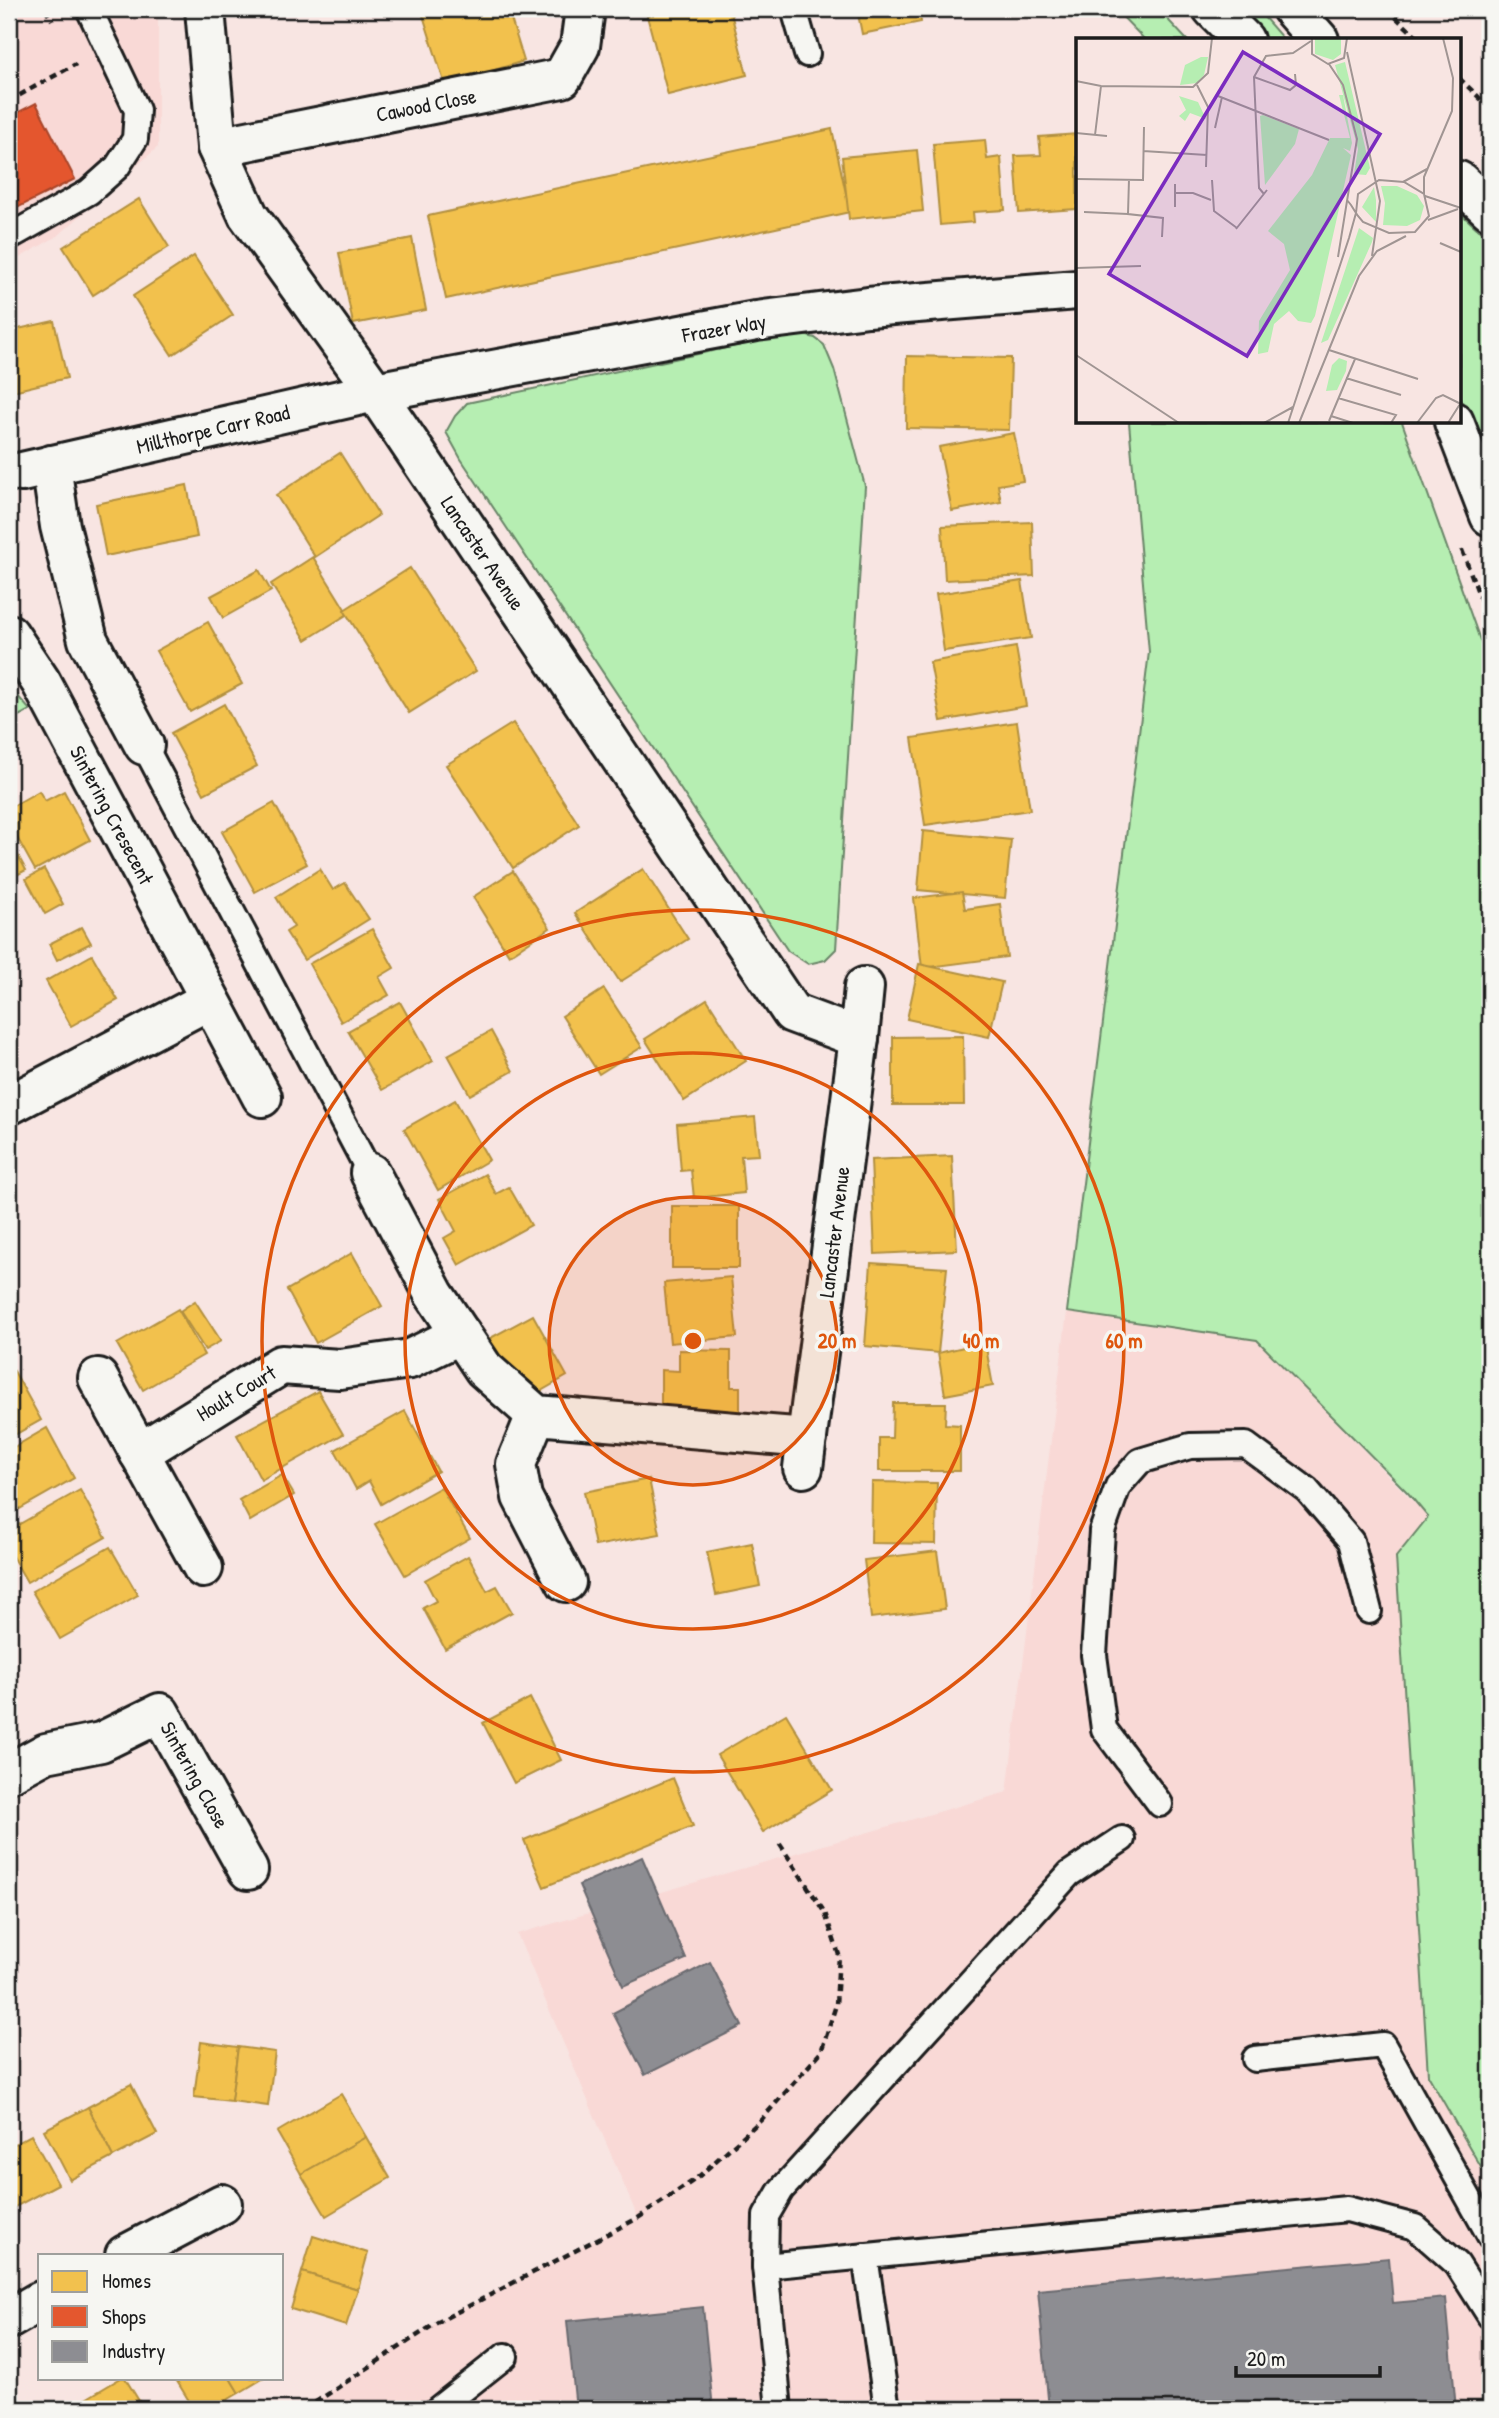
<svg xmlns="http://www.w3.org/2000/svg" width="1499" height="2418" font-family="'Patrick Hand',sans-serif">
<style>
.built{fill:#f9d9d6}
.green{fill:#b6eeb2;stroke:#698567;stroke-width:2}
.homes{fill:#f2c14e;stroke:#b2903f;stroke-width:2}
.shops{fill:#e4572e;stroke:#a84529;stroke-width:2}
.industry{fill:#8d8d92;stroke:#6b6b6f;stroke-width:2}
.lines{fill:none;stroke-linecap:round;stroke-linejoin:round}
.lane-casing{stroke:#1c1c1c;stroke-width:30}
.street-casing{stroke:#1c1c1c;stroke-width:44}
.highway-casing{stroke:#1c1c1c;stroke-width:44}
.path{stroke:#1c1c1c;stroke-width:4.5;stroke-dasharray:7 5;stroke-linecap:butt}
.lane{stroke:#f6f6f2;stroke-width:24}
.street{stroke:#f6f6f2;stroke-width:38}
.highway{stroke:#f6f6f2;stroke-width:38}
.ring{fill:none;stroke:#de560d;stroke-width:3.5}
.labels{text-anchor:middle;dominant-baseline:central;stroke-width:7;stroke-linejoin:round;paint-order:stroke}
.street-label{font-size:21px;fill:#1c1c1c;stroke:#f6f6f2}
.inset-road{fill:none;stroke:#a09593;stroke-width:2}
.view{fill:#7b2cbf;fill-opacity:0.15;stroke:#7b2cbf;stroke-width:3.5}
.inset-edge{fill:none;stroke:#1c1c1c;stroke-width:3.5}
.centre{fill:#de560d;stroke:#f6f6f2;stroke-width:3.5}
.ring-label{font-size:21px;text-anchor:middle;font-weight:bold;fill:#de560d;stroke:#f6f6f2;stroke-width:7;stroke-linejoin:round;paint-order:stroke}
</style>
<rect width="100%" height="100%" fill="#f8e5e2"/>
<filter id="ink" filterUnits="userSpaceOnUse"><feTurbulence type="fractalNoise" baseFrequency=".0143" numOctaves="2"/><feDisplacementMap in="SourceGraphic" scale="14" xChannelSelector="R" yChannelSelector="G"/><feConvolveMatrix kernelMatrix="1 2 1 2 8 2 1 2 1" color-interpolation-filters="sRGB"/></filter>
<g filter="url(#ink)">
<g class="built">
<path d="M9,9H158V147L59,235L9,264Z"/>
<path d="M1067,1312L1257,1340L1429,1518L1428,2075L1490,2183V2409H305L438,2322L638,2218L517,1934L1007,1792Z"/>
</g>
<g class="green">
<path d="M1115,9H1158L1187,40H1145Z"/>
<path d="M1220,9H1257L1284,40H1249Z"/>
<path d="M1459,212L1490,240V438L1478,444L1459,394Z"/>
<path d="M797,333L815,338L824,345L834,369L865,486L836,949L825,960L808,964L788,951L461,459L446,432L455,416L467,403Z"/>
<path d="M1129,422H1402L1490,668V2183L1428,2075L1396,1557L1428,1517L1408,1493L1257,1340L1067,1312L1149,652Z"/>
<path d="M9,686L30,710L9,721Z"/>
</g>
<g class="homes">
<path d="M421,9H508L524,61L445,85Z"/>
<path d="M674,9H730L747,75L668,95L647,16Z"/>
<path d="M857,9H919L921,22L862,34Z"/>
<path d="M832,129L850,212L446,299L428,216Z"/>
<path d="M1077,134V209L1019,213L1015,156L1041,155L1039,137Z"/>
<path d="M985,140L987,159L1001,157L1005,210L973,212L974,222L940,225L933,144Z"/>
<path d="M917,150L923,211L849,219L842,157Z"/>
<path d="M139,199L169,247L93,295L63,247Z"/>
<path d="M412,238L426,310L353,324L339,253Z"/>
<path d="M194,256L233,315L172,355L133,296Z"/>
<path d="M54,321L67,378L9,392V331Z"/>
<path d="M907,356L1011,358L1009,430L906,428Z"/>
<path d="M1014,433L1023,481L998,485L1001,502L952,511L939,447Z"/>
<path d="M340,453L379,515L315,557L276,495Z"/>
<path d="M187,485L197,537L106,556L96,504Z"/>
<path d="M1032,522L1034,576L945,580L942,526Z"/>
<path d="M313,557L348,614L306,640L271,584Z"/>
<path d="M410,568L476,671L409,713L344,610Z"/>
<path d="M259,570L271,591L223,618L211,596Z"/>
<path d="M1022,581L1031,638L944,651L936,594Z"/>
<path d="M208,622L242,684L190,712L156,651Z"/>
<path d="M1016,647L1026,706L941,721L930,662Z"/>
<path d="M224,704L257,766L204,794L171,733Z"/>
<path d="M1017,722L1030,810L925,825L912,738Z"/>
<path d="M513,723L579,825L513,868L446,765Z"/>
<path d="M39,791L45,801L64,791L90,840L35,870L9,823V808Z"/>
<path d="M274,803L307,864L255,892L222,832Z"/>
<path d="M923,831L1011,840L1005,898L918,890Z"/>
<path d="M9,839L26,870L9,879Z"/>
<path d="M44,869L63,904L45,914L26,879Z"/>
<path d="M320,869L333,890L345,883L369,919L304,960L286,932L294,927L276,897Z"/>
<path d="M643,869L688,939L620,982L575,913Z"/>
<path d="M513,871L550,928L509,955L473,897Z"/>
<path d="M962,892L965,909L1000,904L1007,957L922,968L914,898Z"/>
<path d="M82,927L91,943L57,960L49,944Z"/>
<path d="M372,929L394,968L379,977L389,995L341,1022L309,964Z"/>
<path d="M92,955L118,1000L71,1026L46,981Z"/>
<path d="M919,964L1002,982L989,1037L907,1019Z"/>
<path d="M604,989L642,1047L599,1074L562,1016Z"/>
<path d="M707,999L746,1061L684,1101L645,1039Z"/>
<path d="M400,1002L433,1061L382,1090L348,1031Z"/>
<path d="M491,1031L513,1071L470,1095L448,1055Z"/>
<path d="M963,1036L964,1105H893V1037Z"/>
<path d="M455,1100L489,1160L438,1190L404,1129Z"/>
<path d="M755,1117L759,1155L741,1156L744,1193L694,1198L691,1170L681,1171L677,1124Z"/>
<path d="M952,1156L957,1250L875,1254L871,1160Z"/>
<path d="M485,1174L496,1194L509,1187L531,1225L459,1265L444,1238L456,1231L439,1199Z"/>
<rect x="672" y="1206" width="67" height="62"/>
<path d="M352,1253L382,1306L316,1343L287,1290Z"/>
<path d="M871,1263L947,1268L938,1353L865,1346Z"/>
<path d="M731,1277L737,1337L670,1343L664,1283Z"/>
<path d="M195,1301L221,1341L205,1350L180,1311Z"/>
<path d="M178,1309L204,1355L143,1390L117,1344Z"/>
<path d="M533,1315L567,1376L520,1403L485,1341Z"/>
<path d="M985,1342L993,1386L945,1395L938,1353Z"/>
<path d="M679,1350L731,1351V1387H740V1419L661,1418V1370L679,1371Z"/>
<path d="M14,1371L41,1420L9,1438V1374Z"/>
<path d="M318,1391L343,1434L261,1480L237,1435Z"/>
<path d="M893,1403H946L945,1424L960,1425V1471H879V1438H892Z"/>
<path d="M405,1411L438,1471L381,1504L369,1481L356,1489L335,1450Z"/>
<path d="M47,1428L74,1478L9,1515V1450Z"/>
<path d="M282,1475L294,1495L250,1521L239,1500Z"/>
<path d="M649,1479L660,1534L595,1546L584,1492Z"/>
<path d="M872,1482L937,1483L936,1544L871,1543Z"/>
<path d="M441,1487L470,1538L405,1575L375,1524Z"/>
<path d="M80,1490L106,1537L27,1582L9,1551V1530Z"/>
<path d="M752,1543L760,1586L716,1595L707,1552Z"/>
<path d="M110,1547L138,1595L60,1639L32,1591Z"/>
<path d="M937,1551L945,1609L871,1618L864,1560Z"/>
<path d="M468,1556L487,1591L497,1586L512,1612L445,1649L423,1608L436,1601L425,1580Z"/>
<path d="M530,1698L561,1760L514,1783L483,1723Z"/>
<path d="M786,1714L832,1790L763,1832L717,1755Z"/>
<path d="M673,1778L693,1826L544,1887L524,1840Z"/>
<path d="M201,2042L238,2047L231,2101L194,2097Z"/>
<path d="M238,2047L275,2052L268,2106L231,2101Z"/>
<path d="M131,2084L157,2134L113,2157L88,2107Z"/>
<path d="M341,2094L366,2137L301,2174L277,2132Z"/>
<path d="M88,2107L113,2157L70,2180L44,2130Z"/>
<path d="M31,2135L58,2184L15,2207L9,2196V2147Z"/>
<path d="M366,2137L390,2178L326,2216L301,2174Z"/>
<path d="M313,2236L368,2253L358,2289L302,2272Z"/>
<path d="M302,2272L358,2289L346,2326L291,2309Z"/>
<path d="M121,2378H125L144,2409H90L84,2400Z"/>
<path d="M175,2378H230L239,2393L212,2409H194Z"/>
<path d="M230,2378H264L239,2393Z"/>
<path d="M84,2400L90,2409H69Z"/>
</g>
<path class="shops" d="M36,103L75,179L9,212V117Z"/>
<g class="industry">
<path d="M642,1857L686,1959L623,1986L579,1885Z"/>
<path d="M710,1962L742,2026L645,2075L613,2013Z"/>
<path d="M1389,2258L1393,2303L1446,2298L1456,2409H1049L1038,2290Z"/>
<path d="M703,2307L713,2409H576L567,2321Z"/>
</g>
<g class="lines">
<defs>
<g id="lane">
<path d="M794,9L807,54"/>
<path d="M9,237L89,192L117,167L135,139L137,110L89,9"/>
<path d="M144,745L370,1173"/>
<path d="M1160,1804L1104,1729L1094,1655L1102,1531L1118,1486L1140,1461L1190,1446L1246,1445L1307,1490L1351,1541L1369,1611"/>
<path d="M1255,2059L1383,2045L1490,2236"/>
<path d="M865,2256L887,2409"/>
<path d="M765,2266L1347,2209L1415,2227L1457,2264L1490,2316"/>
<path d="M438,2409L505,2356"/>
<path d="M779,2409L765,2266L766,2216L781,2190L1069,1874L1122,1839"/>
</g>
<g id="street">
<path d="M205,9L217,147L248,215L375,392L792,1013L859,1038"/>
<path d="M217,147L562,78L580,46L585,9"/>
<path d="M51,465L60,526L88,640L144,745"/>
<path d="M22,472L375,392L756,321L868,307L1077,290"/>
<path d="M9,634L41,682L262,1097"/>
<path d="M9,1105L209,1000"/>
<path d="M370,1173L434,1294L484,1369L536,1415L807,1438"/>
<path d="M98,1378L203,1568"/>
<path d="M536,1415L516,1464L522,1497L566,1582"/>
<path d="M139,1453L281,1365L340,1369L410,1359L461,1334"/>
<path d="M803,1468L859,1038L864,987"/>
<path d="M9,1773L46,1753L101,1742L160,1713L248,1870"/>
<path d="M125,2255L222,2204"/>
<path d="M9,2319L40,2301"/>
</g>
<g id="highway">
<path d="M1213,9L1244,40"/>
<path d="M1292,9L1319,40"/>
<path d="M1459,181L1490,210"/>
<path d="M1454,422L1490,516"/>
</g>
</defs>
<use href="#lane" class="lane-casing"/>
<use href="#street" class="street-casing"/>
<use href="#highway" class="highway-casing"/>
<g class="path">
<path d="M45,9L52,20"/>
<path d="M1387,9L1420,40"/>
<path d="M1459,78L1490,108"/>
<path d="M9,101L76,64"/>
<path d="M1462,550L1490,624"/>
<path d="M305,2409L438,2322L638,2218L697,2178L761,2120L821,2052L836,2005L839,1955L825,1913L779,1843"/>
</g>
<use href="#lane" class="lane"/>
<use href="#street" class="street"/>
<use href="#highway" class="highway"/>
</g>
</g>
<circle cx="693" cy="1341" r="144" fill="#de560d" fill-opacity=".12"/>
<g class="ring">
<circle cx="693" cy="1341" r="144"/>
<circle cx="693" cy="1341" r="288"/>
<circle cx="693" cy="1341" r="431"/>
</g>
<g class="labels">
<g class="street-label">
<text transform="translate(426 105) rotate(-11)">Cawood Close</text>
<text transform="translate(724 328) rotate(-10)">Frazer Way</text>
<text transform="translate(213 429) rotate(-13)">Millthorpe Carr Road</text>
<text transform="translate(483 553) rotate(56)">Lancaster Avenue</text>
<text transform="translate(112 815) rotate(62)">Sintering Cresecent</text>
<text transform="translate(834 1232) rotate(-83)">Lancaster Avenue</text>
<text transform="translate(236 1393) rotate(-31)">Hoult Court</text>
<text transform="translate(195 1775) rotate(61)">Sintering Close</text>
</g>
</g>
<g transform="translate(1076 38)">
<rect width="385" height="385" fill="#f8e5e2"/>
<path d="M239,0H265V16L257,22L239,16ZM125,19H132L128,37L121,45L104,47L109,27ZM269,24L294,130L290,137L278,136L282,111L259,27ZM263,57H267L276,105L274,113L267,110L275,117L239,278L235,285L222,283L213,273L198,286L192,314L182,316L183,283L214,232L208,206L192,193L236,137L254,100H274ZM103,58L122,64L130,81L114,75L109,83L103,78L110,72ZM187,77L223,91L219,106L189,147L184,78ZM305,148H321L341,157L348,168L344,182L331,188L307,187L309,165ZM298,149L300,162V184L286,169ZM283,190L297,200L296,204L252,302L245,305ZM263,320L271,323L270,333L261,352L250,353L256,327Z" fill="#b6eeb2"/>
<path class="inset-road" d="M236,0V16L252,26L268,20L271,0M271,14L304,163L296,218M253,26L267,47L281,101L262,219M178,39L214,52L220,47L219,36M0,43L25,48L117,49L132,35L136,0M121,47L132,69L130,129M142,58L253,102M139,90L146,59M0,95L31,98M19,97L25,48M67,113L131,117M0,141L67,142L68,89M53,141L52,176L87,180L86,199M136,142L138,173L161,190M327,144L351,131M99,155H117L135,162M188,156L183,150L178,39L190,18L217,15L235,3M348,156V139L376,73L377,40L367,0M349,158L385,170M99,169V146M8,174L52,176M352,182L382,171M160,191L191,152M364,205L385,214M0,230L65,228M253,312L342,341M0,317L103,385M270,340L325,357M262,360L320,377L315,385M255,378L277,385M253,383L279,321M188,385L217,369M212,385L273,200L280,175L282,156L303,142L328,144L348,156L353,178L339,194L313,195L287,184L282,178L280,175L275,167L271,162M223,385L283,238L301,213L330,198M341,385L360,360L367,357L385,366M372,385L384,366"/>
<path class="view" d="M167,14L304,96L171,318L33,236Z"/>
<rect width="385" height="385" class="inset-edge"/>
</g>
<circle cx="693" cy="1341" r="10" class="centre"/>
<g class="ring-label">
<text x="837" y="1348">20 m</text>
<text x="981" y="1348">40 m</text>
<text x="1124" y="1348">60 m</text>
</g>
<rect width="1499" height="2418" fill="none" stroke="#f6f6f2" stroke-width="35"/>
<rect x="18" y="18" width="1464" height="2383" fill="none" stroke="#1c1c1c" stroke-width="2.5" filter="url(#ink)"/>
<rect x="38" y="2254" width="245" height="126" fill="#f6f6f2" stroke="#9f9f9c" stroke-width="2"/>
<rect x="52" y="2271" width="35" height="21" fill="#f2c14e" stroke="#9f9f9c" stroke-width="2"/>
<text x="102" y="2288" font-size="21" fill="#1c1c1c">Homes</text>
<rect x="52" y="2306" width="35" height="21" fill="#e4572e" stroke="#9f9f9c" stroke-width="2"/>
<text x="102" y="2324" font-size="21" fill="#1c1c1c">Shops</text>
<rect x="52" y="2341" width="35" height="21" fill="#8d8d92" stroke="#9f9f9c" stroke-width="2"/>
<text x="102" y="2358" font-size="21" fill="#1c1c1c">Industry</text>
<path d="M1236 2366v10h144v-10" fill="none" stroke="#1c1c1c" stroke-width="3.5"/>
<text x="1247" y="2366" font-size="21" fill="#1c1c1c" stroke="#f6f6f2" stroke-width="5" paint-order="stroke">20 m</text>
</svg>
